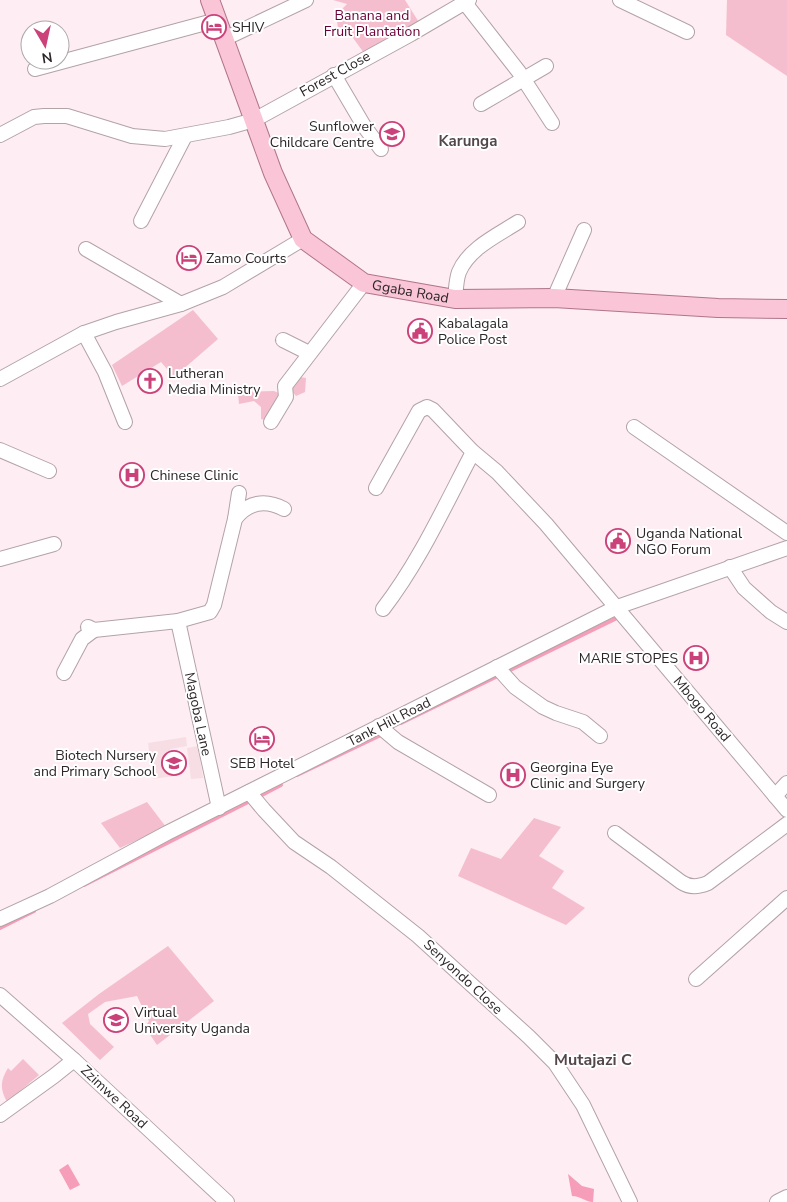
<svg xmlns="http://www.w3.org/2000/svg" width="787" height="1202" font-family="'Nunito Sans',sans-serif">
<style>
.built{fill:#f7dee5}
.green{fill:#f5bece}
.water{fill:#f59db9}
.lines{fill:none;stroke-linecap:round;stroke-linejoin:round}
.stream{stroke:#f59db9;stroke-width:4}
.minor-casing{stroke:#b3a3a7;stroke-width:16}
.major-casing{stroke:#b07588;stroke-width:20}
.minor{stroke:#fff;stroke-width:14}
.major{stroke:#fac5d7;stroke-width:18}
.labels{text-anchor:middle;dominant-baseline:central;stroke-width:4;stroke-linejoin:round;paint-order:stroke}
.park-label{font-size:14px;fill:#6b0037;stroke:#fff}
.poi-label{font-size:14px;fill:#2c2628;stroke:#fff;text-anchor:start}
.street-label{font-size:14px;fill:#2c2628;stroke:#fff}
.neighbourhood-label{font-size:15px;font-weight:bold;fill:#54474b;stroke:#fff}
.quarter-label{font-size:16px;font-weight:bold;fill:#54474b;stroke:#fff}
</style>
<rect width="100%" height="100%" fill="#feedf2"/>
<g class="built">
<path d="M390,123L402,139L394,145L382,129Z"/>
<path d="M186,737L187,746L170,749L174,776L153,779L148,743Z"/>
<path d="M198,746L203,778L191,779L187,748Z"/>
</g>
<g class="green">
<path d="M333,0H405L420,24L364,53L348,31L338,28L336,15L347,4Z"/>
<path d="M727,0H787V76L726,35Z"/>
<path d="M193,310L218,339L174,377L161,362L122,386L112,365Z"/>
<path d="M300,377L306,378L305,392L296,396L291,390Z"/>
<path d="M274,391L283,395L267,421L261,419V407L254,401L239,404L238,392Z"/>
<path d="M147,802L166,827L120,848L101,823Z"/>
<path d="M534,818L561,827L539,856L564,871L552,888L585,908L566,925L458,876L471,848L501,859Z"/>
<path d="M168,946L214,1001L157,1045L145,1027L149,1021L137,996L105,1002L88,1014L90,1024L114,1047L100,1060L62,1023L99,994Z"/>
<path d="M23,1059L39,1075L7,1102C0,1089 0,1081 8,1068L11,1071Z"/>
</g>
<g class="water">
<path d="M68,1164L80,1185L70,1190L59,1170Z"/>
<path d="M568,1174L582,1186L594,1189L593,1202C585,1202 581,1196 572,1196Z"/>
</g>
<g class="lines">
<g class="stream">
<path d="M401,723L615,619"/>
<path d="M297,775L383,734"/>
<path d="M258,797L281,785"/>
<path d="M84,885L252,800"/>
<path d="M0,928L34,911"/>
</g>
<defs>
<g id="minor">
<path d="M620,0L687,32"/>
<path d="M465,3L519,72L552,123"/>
<path d="M224,39L306,0"/>
<path d="M35,69L217,20"/>
<path d="M334,75L364,126L381,149"/>
<path d="M481,104L546,66"/>
<path d="M0,135L34,117L44,116H67L132,136L165,139L229,127L254,120L411,34L469,0"/>
<path d="M141,221L185,136"/>
<path d="M86,249L181,304"/>
<path d="M554,298L584,230"/>
<path d="M455,299C456,290 456,280 459,272C469,248 498,235 518,222"/>
<path d="M84,333L105,372L125,422"/>
<path d="M283,340L309,353"/>
<path d="M0,379L84,333L116,322L181,304L223,287L303,239"/>
<path d="M271,422L286,397L285,386L364,283"/>
<path d="M634,427L787,533"/>
<path d="M0,450L49,471"/>
<path d="M376,488L419,411L427,407L433,410L473,452L497,472L546,524L787,810"/>
<path d="M235,519L239,493"/>
<path d="M0,559L54,544"/>
<path d="M730,567L744,588L771,612L787,622"/>
<path d="M383,609C420,561 445,505 473,452"/>
<path d="M88,627L94,630L178,621"/>
<path d="M497,667L515,687L543,707L556,713L583,722L600,736"/>
<path d="M64,673L82,639L94,630"/>
<path d="M379,726L398,742L489,795"/>
<path d="M249,792L264,810L294,842L331,867L418,936L529,1037L555,1063L583,1105L630,1202"/>
<path d="M775,796L787,783"/>
<path d="M219,808L178,621L210,612L214,605L235,519C248,502 265,499 284,509"/>
<path d="M615,833L681,882C690,888 698,887 708,883L787,824"/>
<path d="M0,919L50,896L167,833L617,607L787,548"/>
<path d="M696,979L787,898"/>
<path d="M0,995L74,1060L227,1202"/>
<path d="M0,1115L54,1076L74,1060"/>
<path d="M777,1202L787,1197"/>
</g>
<g id="major">
<path id="s1" d="M210,0L273,173L303,239L364,283L455,299L554,298L718,308L787,309"/>
</g>
</defs>
<use href="#minor" class="minor-casing"/>
<use href="#major" class="major-casing"/>
<use href="#minor" class="minor"/>
<use href="#major" class="major"/>
</g>
<defs>
<symbol id="hotel-ring" viewBox="-11 -11 22 22"><circle r="9.5" fill="#fff" stroke="#cb417a" stroke-width="1.5"/><path d="M-6-4.5h1.5V1H6V5H4.5V3h-9V5H-6ZM-4 0a1.8 1.8 0 1 1 3.6 0ZM.5 0V-2.5h3Q6-2.5 6 0Z" fill="#cb417a"/></symbol>
<symbol id="school-ring" viewBox="-11 -11 22 22"><circle r="9.5" fill="#fff" stroke="#cb417a" stroke-width="1.5"/><path d="M0-5L7-2L0 1L-7-2ZM-4 1L0 2.5L4 1V4Q0 6-4 4Z" fill="#cb417a"/></symbol>
<symbol id="civic-ring" viewBox="-11 -11 22 22"><circle r="9.5" fill="#fff" stroke="#cb417a" stroke-width="1.5"/><path d="M-.6-6.5H3V-4.5H.6V-3L4-1V1h2V6H-6V1h2V-1L-.6-3ZM-1.2 2.5V6h2.4V2.5Z" fill="#cb417a"/></symbol>
<symbol id="church-ring" viewBox="-11 -11 22 22"><circle r="9.5" fill="#fff" stroke="#cb417a" stroke-width="1.5"/><path d="M-1.2-6h2.4v3.5h3.3v2.4h-3.3V6h-2.4V-.1h-3.3v-2.4h3.3Z" fill="#cb417a"/></symbol>
<symbol id="hospital-ring" viewBox="-11 -11 22 22"><circle r="9.5" fill="#fff" stroke="#cb417a" stroke-width="1.5"/><path d="M-5-5h3v3.5h4V-5h3V5h-3V1.5h-4V5h-3Z" fill="#cb417a"/></symbol>
<symbol id="university-ring" viewBox="-11 -11 22 22"><circle r="9.5" fill="#fff" stroke="#cb417a" stroke-width="1.5"/><path d="M0-5L7-2L0 1L-7-2ZM-4 1L0 2.5L4 1V4Q0 6-4 4Z" fill="#cb417a"/></symbol>
</defs>
<g fill-rule="evenodd">
<use href="#hotel-ring" x="200" y="13" width="28" height="28"/>
<use href="#school-ring" x="378" y="120" width="28" height="28"/>
<use href="#hotel-ring" x="175" y="244" width="28" height="28"/>
<use href="#civic-ring" x="406" y="317" width="28" height="28"/>
<use href="#church-ring" x="136" y="367" width="28" height="28"/>
<use href="#hospital-ring" x="118" y="461" width="28" height="28"/>
<use href="#civic-ring" x="604" y="527" width="28" height="28"/>
<use href="#hospital-ring" x="682" y="644" width="28" height="28"/>
<use href="#hotel-ring" x="248" y="725" width="28" height="28"/>
<use href="#school-ring" x="160" y="749" width="28" height="28"/>
<use href="#hospital-ring" x="499" y="761" width="28" height="28"/>
<use href="#university-ring" x="102" y="1006" width="28" height="28"/>
</g>
<g class="labels">
<g class="park-label">
<text x="372" y="15">Banana and<tspan x="372" dy="16">Fruit Plantation</tspan></text>
</g>
<g class="poi-label">
<text x="232" y="27">SHIV</text>
<text x="374" y="126" text-anchor="end">Sunflower<tspan x="374" dy="16">Childcare Centre</tspan></text>
<text x="206" y="258">Zamo Courts</text>
<text x="438" y="323">Kabalagala<tspan x="438" dy="16">Police Post</tspan></text>
<text x="168" y="373">Lutheran<tspan x="168" dy="16">Media Ministry</tspan></text>
<text x="150" y="475">Chinese Clinic</text>
<text x="636" y="533">Uganda National<tspan x="636" dy="16">NGO Forum</tspan></text>
<text x="678" y="658" text-anchor="end">MARIE STOPES</text>
<text x="156" y="755" text-anchor="end">Biotech Nursery<tspan x="156" dy="16">and Primary School</tspan></text>
<text x="262" y="763" text-anchor="middle">SEB Hotel</text>
<text x="530" y="767">Georgina Eye<tspan x="530" dy="16">Clinic and Surgery</tspan></text>
<text x="134" y="1012">Virtual<tspan x="134" dy="16">University Uganda</tspan></text>
</g>
<g class="street-label">
<text transform="translate(335 74) rotate(-29)">Forest Close</text>
<text stroke="none"><textPath href="#s1" startOffset="379">Ggaba Road</textPath></text>
<text transform="translate(702 709) rotate(50)">Mbogo Road</text>
<text transform="translate(198 714) rotate(78)">Magoba Lane</text>
<text transform="translate(389 722) rotate(-27)">Tank Hill Road</text>
<text transform="translate(463 977) rotate(43)">Senyondo Close</text>
<text transform="translate(114 1097) rotate(43)">Zzimwe Road</text>
</g>
<g class="neighbourhood-label">
<text x="468" y="141">Karunga</text>
</g>
<g class="quarter-label">
<text x="593" y="1060">Mutajazi C</text>
</g>
</g>
<g transform="translate(45 45) rotate(171)"><circle r="24" fill="#ffffff" stroke="#aba8a9"/>
<path d="M0-4L9 19L0 12L-9 19Z" fill="#cb417a"/>
<text y="-8" font-size="14" font-weight="bold" text-anchor="middle" fill="#2c2628">N</text>
</g>
</svg>
